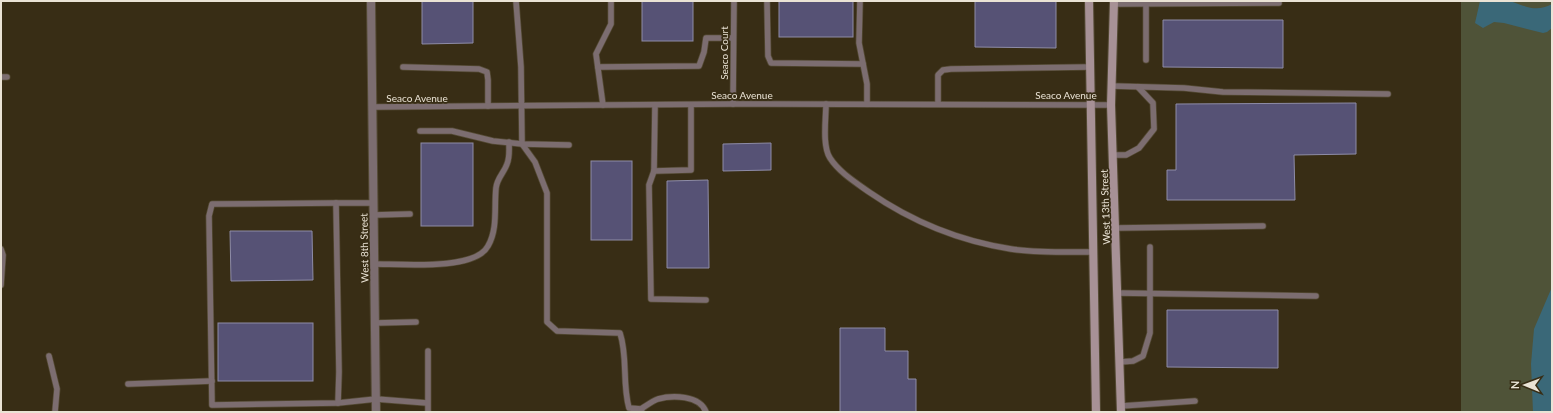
<svg xmlns="http://www.w3.org/2000/svg" width="1553" height="413" font-family="Lato,sans-serif">
<style>
.green{fill:#4f5338}
.water{fill:#3a6878}
.building{fill:#565275;stroke:#8e8ca7}
.lines{fill:none;stroke-linecap:round;stroke-linejoin:round}
.lane-casing{stroke:#544a34;stroke-width:7}
.street-casing{stroke:#544a34;stroke-width:10}
.secondary-casing{stroke:#544a34;stroke-width:10}
.lane{stroke:#7c6d70;stroke-width:5.5}
.street{stroke:#7c6d70;stroke-width:8}
.secondary{stroke:#a79196;stroke-width:8}
.labels{text-anchor:middle;dominant-baseline:central;stroke-width:3.5;stroke-linejoin:round;paint-order:stroke}
.street-label{font-size:10px;fill:#eae3d5;stroke:#382d15}
</style>
<rect width="100%" height="100%" fill="#382d15"/>
<rect class="green" x="1461" y="1" width="91" height="411"/>
<g class="water">
<path d="M1480,1C1489,1 1502,0 1510,1C1525,6 1536,13 1552,4V28L1547,32L1543,33L1504,23L1494,22L1483,28L1475,23Z"/>
<path d="M1552,287V412H1533L1531,364L1534,329Z"/>
</g>
<g class="building">
<path d="M422,1H473V43L422,44Z"/>
<rect x="642" y="1" width="51" height="40"/>
<rect x="779" y="1" width="74" height="36"/>
<path d="M975,1H1056V48L975,47Z"/>
<path d="M1163,20H1283V68L1163,67Z"/>
<path d="M1356,103V154L1294,155L1295,200H1167V170H1176V104Z"/>
<rect x="421" y="143" width="52" height="83"/>
<path d="M771,143V170L723,171V144Z"/>
<rect x="591" y="161" width="41" height="79"/>
<path d="M708,180L709,268H667V181Z"/>
<path d="M230,231H312L313,280L231,281Z"/>
<path d="M1167,310H1278V368L1167,367Z"/>
<rect x="218" y="323" width="95" height="58"/>
<path d="M840,328H885V351H908V379H916V412H840Z"/>
</g>
<g class="lines">
<defs>
<g id="lane">
<path d="M516,1L521,67L522,144L535,162L547,193V322L557,331L620,333C628,357 622,383 629,408L641,409L642,412"/>
<path d="M767,1L768,56L771,63L863,64"/>
<path d="M860,1L859,43L867,84V104"/>
<path d="M1114,4L1279,3"/>
<path d="M1146,4V60"/>
<path d="M403,67L479,69L487,72L488,80V106"/>
<path d="M598,67L699,66L704,52L706,38H733"/>
<path d="M1,77H7"/>
<path d="M1112,86L1184,88L1223,92L1388,94"/>
<path d="M733,104L734,1"/>
<path d="M826,104C826,118 822,146 830,158C839,172 855,182 869,192C911,221 960,241 1011,249C1038,253 1066,252 1093,252"/>
<path d="M938,104V75L943,70L951,69L1090,67"/>
<path d="M603,105L596,54L611,24V1"/>
<path d="M655,105L654,171L649,185L651,299L706,300"/>
<path d="M372,107L733,104L1111,105"/>
<path d="M420,131H452L493,141L522,144L569,145"/>
<path d="M1113,155H1126L1139,148L1154,129L1153,103L1138,87"/>
<path d="M654,171L691,170V105"/>
<path d="M336,203L212,204L209,216L212,405L338,403L376,399L427,403"/>
<path d="M373,215L410,214"/>
<path d="M1116,228L1263,226"/>
<path d="M1,249L3,255L1,285"/>
<path d="M374,264C400,264 475,271 488,246C498,229 494,207 496,188C497,178 504,173 507,164C510,157 509,149 509,142"/>
<path d="M1117,293L1316,296"/>
<path d="M375,323L416,322"/>
<path d="M49,356L57,389L55,412"/>
<path d="M1120,362L1133,361L1143,356L1150,333V247"/>
<path d="M128,384L212,381"/>
<path d="M338,403L339,372L336,203H373"/>
<path d="M1121,406L1195,401"/>
<path d="M641,409C646,406 652,401 658,399C672,395 700,395 706,412"/>
<path d="M428,412V351"/>
</g>
<path id="street" d="M371,1L376,412"/>
<g id="secondary">
<path d="M1089,1L1096,412"/>
<path d="M1114,1L1111,105L1121,412"/>
</g>
</defs>
<use href="#lane" class="lane-casing"/>
<use href="#street" class="street-casing"/>
<use href="#secondary" class="secondary-casing"/>
<use href="#lane" class="lane"/>
<use href="#street" class="street"/>
<use href="#secondary" class="secondary"/>
</g>
<g class="labels">
<g class="street-label">
<text transform="translate(724 53) rotate(-90)">Seaco Court</text>
<text x="742" y="95">Seaco Avenue</text>
<text x="1066" y="95">Seaco Avenue</text>
<text x="417" y="98">Seaco Avenue</text>
<text transform="translate(1105 207) rotate(-92)">West 13th Street</text>
<text transform="translate(364 248) rotate(-91)">West 8th Street</text>
</g>
</g>
<rect width="1553" height="413" fill="none" stroke="#eae3d5" stroke-width="4"/>
<g transform="translate(1525 385) rotate(271)" stroke="#382d15" stroke-width="3" paint-order="stroke">
<path d="M0-3L7 15L0 10L-7 15Z" fill="#eae3d5"/>
<text y="-6" font-size="11" font-weight="bold" text-anchor="middle" fill="#eae3d5">N</text>
</g>
</svg>
